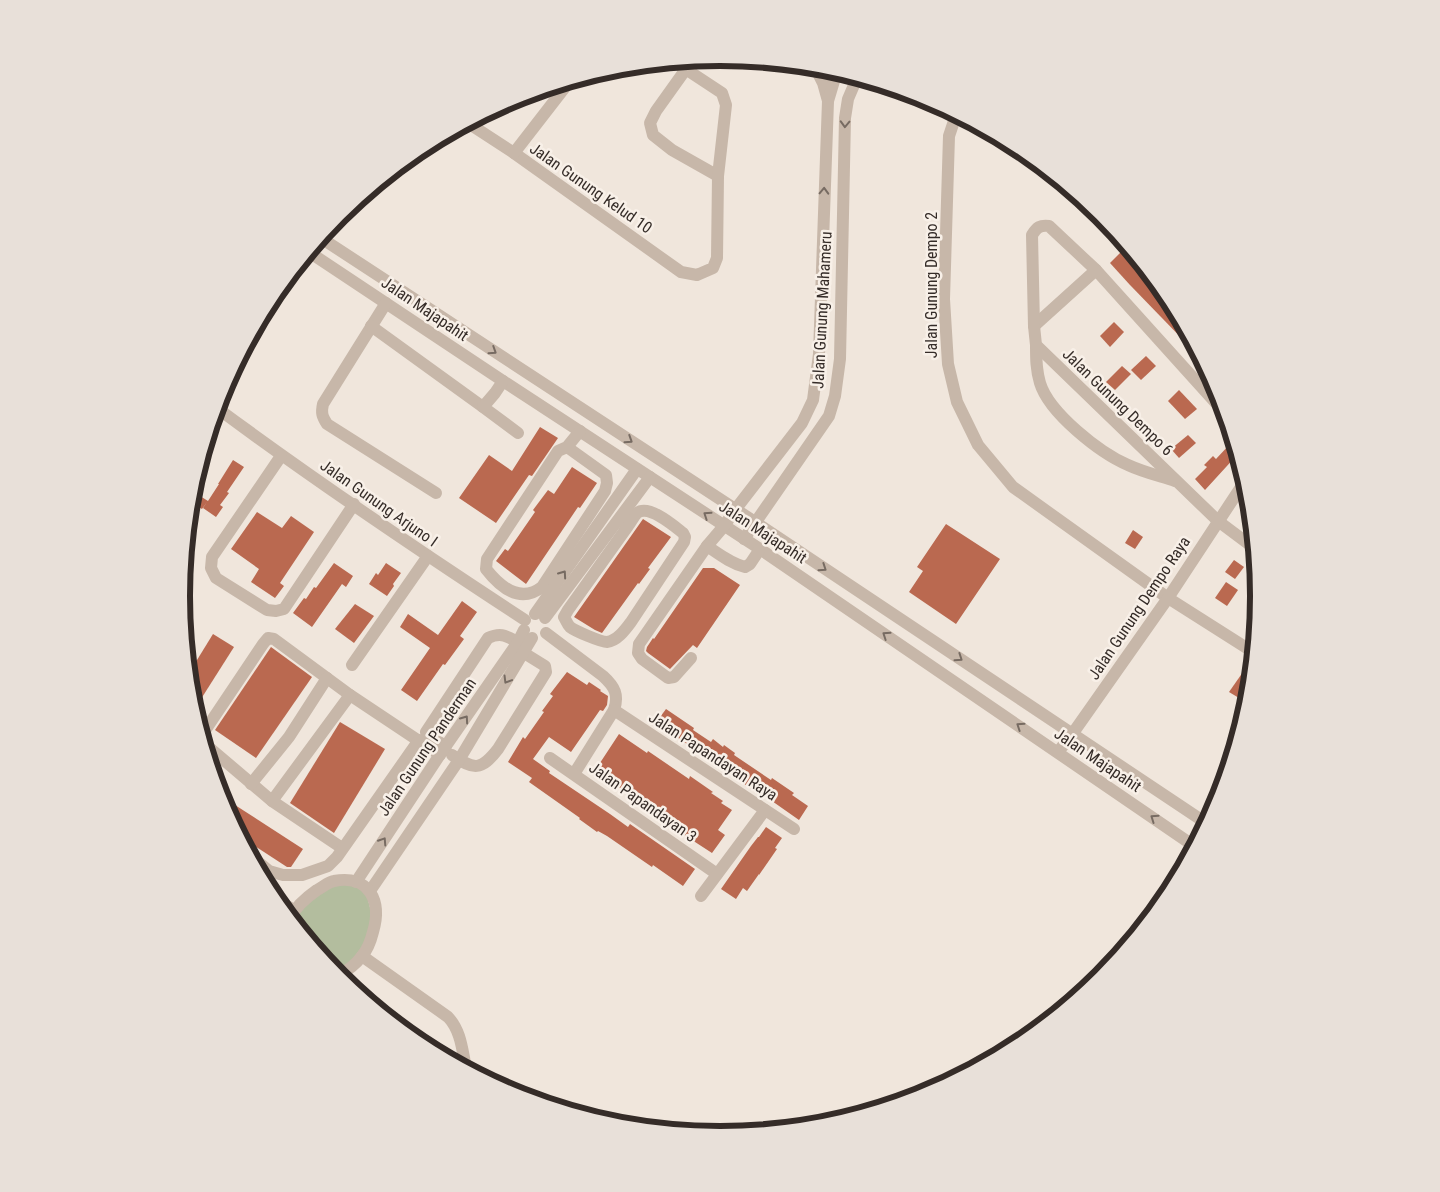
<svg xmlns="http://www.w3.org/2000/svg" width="1440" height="1192" font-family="'Roboto Condensed',sans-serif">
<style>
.green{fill:#b3bd9e}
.building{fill:#ba6950}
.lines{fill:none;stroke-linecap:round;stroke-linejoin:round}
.minor{stroke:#c7b7a9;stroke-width:12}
.oneway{stroke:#776b62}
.labels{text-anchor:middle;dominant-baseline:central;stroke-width:5;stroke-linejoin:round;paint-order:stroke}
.street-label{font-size:16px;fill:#352c28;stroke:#f8f0e8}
.rim{fill:none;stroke:#352c28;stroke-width:6}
</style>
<rect width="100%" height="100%" fill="#f0e6dc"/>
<path class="green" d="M346,882L365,887L374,924L361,956L335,972L293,921L297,911L329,886Z"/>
<g class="building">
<path d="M1123,250L1169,299L1195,347L1192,349L1130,285L1110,263Z"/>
<path d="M1114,322L1124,332L1110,347L1100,336Z"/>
<path d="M1146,356L1156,366L1141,380L1131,370Z"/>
<path d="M1122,366L1131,374L1115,390L1106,382Z"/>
<path d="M1179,390L1197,409L1185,419L1168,401Z"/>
<path d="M540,427L558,438L532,476L529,475L496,523L459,498L489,455L512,471Z"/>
<path d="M1188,435L1196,443L1179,458L1171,449Z"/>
<path d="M1230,444L1236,449L1237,455L1205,490L1195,479L1207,467L1204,465L1213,456L1216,459Z"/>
<path d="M233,460L244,467L227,492L229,493L220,505L223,507L216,517L203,508L207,502L202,509L191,502L192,491L208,501L219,484H218Z"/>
<path d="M572,467L597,483L580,508L578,507L526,584L496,561L505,549L508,551L535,512L533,510L548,490L554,494Z"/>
<path d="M257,512L282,528L291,516L314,532L280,583L284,586L275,598L251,582L259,569L231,549Z"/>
<path d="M643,519L671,537L648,568L650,569L639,584L638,583L602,633L595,630L574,617Z"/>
<path d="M946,524L1000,559L956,624L909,592L923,571L917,567Z"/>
<path d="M1133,530L1143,537L1135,549L1125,543Z"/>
<path d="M1234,560L1244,567L1235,579L1225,572Z"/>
<path d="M334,563L353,576L346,587L342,584L312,627L293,613L304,598L306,599L314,587L316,588Z"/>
<path d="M386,563L401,573L393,584L394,586L387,596L369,584L376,573L378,575Z"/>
<path d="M703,568H714L740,585L697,648L693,645L670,669L648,653L646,651L647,647L653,638L654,639Z"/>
<path d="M1226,582L1238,590L1227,606L1215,598Z"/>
<path d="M462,601L477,612L460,636L464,639L445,665L443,664L417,701L401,690L430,648L400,627L408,614L438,635Z"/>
<path d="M355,604L374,616L354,643L335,629Z"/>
<path d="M213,634L234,647L194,710L192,701L189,673Z"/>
<path d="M271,647L312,677L256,758L215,730Z"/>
<path d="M567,672L587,685L589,682L601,690L600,691L608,696L607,705L603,711L600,710L571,752L549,737L533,759L550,771L549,773L610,814L628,827L630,824L695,869L683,886L653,865L652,867L607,836L598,831L597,832L579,819L580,818L529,782L532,778L508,762L523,737L525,739L544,712L542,711L553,696L550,694Z"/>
<path d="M1243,672L1250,677L1249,694L1244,701L1229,692Z"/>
<path d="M666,709L694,728L693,730L711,742L713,739L723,747L724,745L735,753L734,755L771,780L772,778L794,793L792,795L808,806L799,820L759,792L757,794L737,778L665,729V730L655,724Z"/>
<path d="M340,722L385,749L334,833L290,803Z"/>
<path d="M619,734L647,753L648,751L689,779L690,776L713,792L711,793L723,801L721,803L732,810L718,830L725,835L712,853L675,829L678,824L663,813L625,788L623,790L611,782L613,781L596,769Z"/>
<path d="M221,796L303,849L291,867H287L241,837Z"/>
<path d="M766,827L782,838L775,848L777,849L759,875V874L747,891L743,888L736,899L721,889L751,846L758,837H759Z"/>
</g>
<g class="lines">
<g class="minor">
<path d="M815,67L823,83L828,101"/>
<path d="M686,69L656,111L650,123L653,135L672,150L718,176"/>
<path d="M956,115L949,136L944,299L948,364L957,402L978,445L1013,487L1168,598L1253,652"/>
<path d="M468,123L514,153L681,272L697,275L713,268L717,258L718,176L726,105L722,93L675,62"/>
<path d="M514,153L569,82"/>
<path d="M321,238L755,522L1206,823"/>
<path d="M309,252L503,381L760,549L1194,846"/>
<path d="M386,303L323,404C321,413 322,416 327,424L436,493"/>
<path d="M371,326L483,407"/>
<path d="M1034,326L1096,270"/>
<path d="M1036,345C1036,358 1036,370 1040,383C1049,413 1100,453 1128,465C1143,472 1160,476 1175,481"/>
<path d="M503,381L495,393L483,407L518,433"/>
<path d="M217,408C317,482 421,552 525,620"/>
<path d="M1224,412L1096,270L1049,226C1040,225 1037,227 1032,235L1034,326L1036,345L1218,521L1254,548"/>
<path d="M567,447L606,475L607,483L605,491L542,587C520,604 500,587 486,569L487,559L558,451L567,447L580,431"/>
<path d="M281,456L212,557L211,568L216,578L267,610L276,611L284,609L354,504"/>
<path d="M619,520L628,526L568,610L564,617C566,620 567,624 570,627C575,631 601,642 607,642C617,641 625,630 631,622L684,542L685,537L683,533C674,526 649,504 637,513C634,516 631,522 628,526"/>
<path d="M744,539L829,416L835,396L840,359L845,118L848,99L857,78"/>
<path d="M707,546L724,526L735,510L802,423L813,400L819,354L828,101L837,71"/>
<path d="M535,614L637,469"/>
<path d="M545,618L650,477"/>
<path d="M546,633L603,676C615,687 619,695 614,710L574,774"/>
<path d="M691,658L674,677L668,678L642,659L638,653L639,644L707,546C719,554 730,563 745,567L750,564L760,549"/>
<path d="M352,665L428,556"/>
<path d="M614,710L794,829"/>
<path d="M202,735L263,644L268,638L274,639L350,695L440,755"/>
<path d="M205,744L272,801L342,848"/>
<path d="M446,746L428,736L426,732L488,638C501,632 506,636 518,642"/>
<path d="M1058,752L1073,733L1168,598L1245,481"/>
<path d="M452,755C474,770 481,771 498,749L546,672L545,666L524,653"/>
<path d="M550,758L717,874"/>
<path d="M251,784L289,737L327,678"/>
<path d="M272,801L350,695"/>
<path d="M253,858L269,871L283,875H302L328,866L337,857L419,740"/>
<path d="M356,882L443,750L518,642L524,630"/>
<path d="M370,891L459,760L532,638"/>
<path d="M701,896L765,810"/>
<path d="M276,900L294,910"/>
<path d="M291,917C296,906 307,897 317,890C323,887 328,882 334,881C370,874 382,902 373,932C371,940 368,949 362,956C356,964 347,971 338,976"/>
<path d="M362,956L448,1017C461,1031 462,1049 466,1068"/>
</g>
</g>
<defs><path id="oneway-chevron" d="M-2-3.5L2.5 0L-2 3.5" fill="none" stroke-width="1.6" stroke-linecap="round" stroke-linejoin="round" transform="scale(1.25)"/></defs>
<g class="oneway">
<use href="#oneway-chevron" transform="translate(845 124) rotate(92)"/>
<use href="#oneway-chevron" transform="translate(824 191) rotate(-88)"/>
<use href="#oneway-chevron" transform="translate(493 351) rotate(33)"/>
<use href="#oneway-chevron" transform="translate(629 440) rotate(33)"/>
<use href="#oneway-chevron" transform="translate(707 515) rotate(-146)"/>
<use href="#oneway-chevron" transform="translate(823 568) rotate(34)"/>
<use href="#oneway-chevron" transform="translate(563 574) rotate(-55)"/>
<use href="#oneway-chevron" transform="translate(886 635) rotate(-146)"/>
<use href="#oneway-chevron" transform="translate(959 658) rotate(34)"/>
<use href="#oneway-chevron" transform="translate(507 680) rotate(121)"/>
<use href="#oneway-chevron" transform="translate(465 719) rotate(-55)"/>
<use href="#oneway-chevron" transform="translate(1020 726) rotate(-146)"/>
<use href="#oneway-chevron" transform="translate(1154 818) rotate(-145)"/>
<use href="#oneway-chevron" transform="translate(383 841) rotate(-57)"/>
</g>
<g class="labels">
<g class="street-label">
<text transform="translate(591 188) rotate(35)">Jalan Gunung Kelud 10</text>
<text transform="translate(931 285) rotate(-90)">Jalan Gunung Dempo 2</text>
<text transform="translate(425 309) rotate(34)">Jalan Majapahit</text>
<text transform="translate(822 310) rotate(-87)">Jalan Gunung Mahameru</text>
<text transform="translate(1118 402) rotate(44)">Jalan Gunung Dempo 6</text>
<text transform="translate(379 503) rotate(35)">Jalan Gunung Arjuno I</text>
<text transform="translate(763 532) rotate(33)">Jalan Majapahit</text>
<text transform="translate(1139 608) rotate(-56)">Jalan Gunung Dempo Raya</text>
<text transform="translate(427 747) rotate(-56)">Jalan Gunung Panderman</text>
<text transform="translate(713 756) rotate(33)">Jalan Papandayan Raya</text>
<text transform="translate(1098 760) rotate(34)">Jalan Majapahit</text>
<text transform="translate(643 802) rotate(35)">Jalan Papandayan 3</text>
</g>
</g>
<path d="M0 0H1440V1192H0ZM190 596a530 530 0 1 1 1060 0a530 530 0 1 1-1060 0Z" fill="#e8e0d9" fill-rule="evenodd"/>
<path class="rim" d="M190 596a530 530 0 1 1 1060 0a530 530 0 1 1-1060 0Z"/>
</svg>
